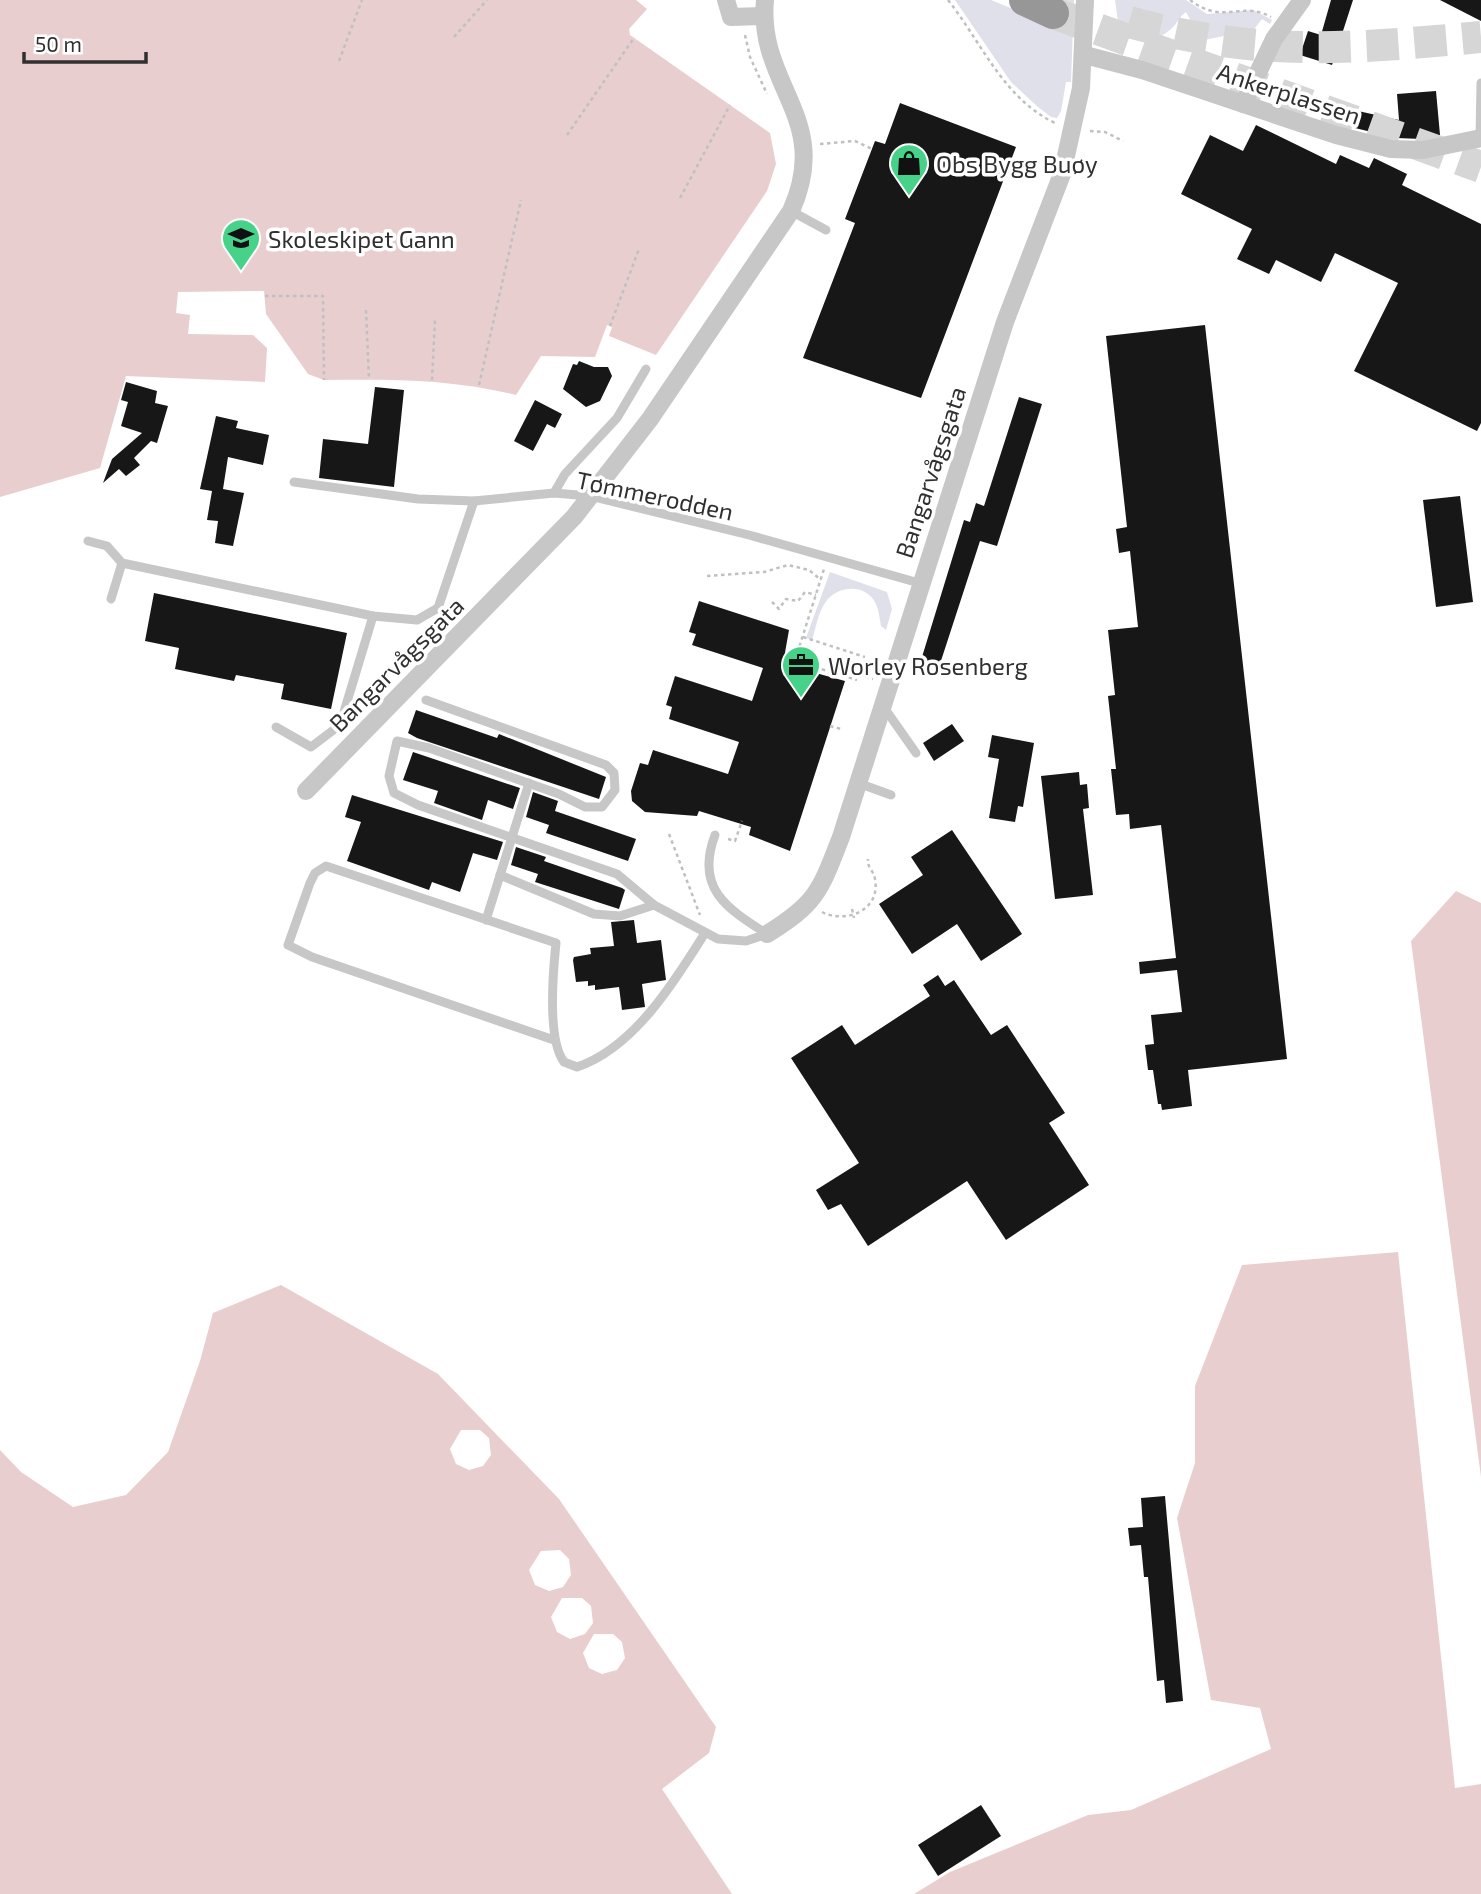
<svg xmlns="http://www.w3.org/2000/svg" width="1481" height="1894" font-family="'Exo 2',sans-serif">
<style>
.green{fill:#e0e0eb}
.water{fill:#e9ced0;fill-rule:evenodd}
.building{fill:#171717}
.lines{fill:none;stroke-linecap:round;stroke-linejoin:round}
.highway-tunnel{stroke:#d6d6d6;stroke-width:32;stroke-dasharray:32 16;stroke-linecap:butt}
.path{stroke:#c0c0c0;stroke-width:2.5;stroke-dasharray:3.5 3.5;stroke-linecap:butt}
.lane{stroke:#c7c7c7;stroke-width:9}
.street{stroke:#c7c7c7;stroke-width:18}
.highway{stroke:#979797;stroke-width:32}
.labels{text-anchor:middle;dominant-baseline:central;stroke-width:7;stroke-linejoin:round;paint-order:stroke}
.street-label{font-size:24px;fill:#303030;stroke:#fff}
.poi-label{font-size:24px;fill:#303030;stroke:#fff;text-anchor:start}
</style>
<rect width="100%" height="100%" fill="#fff"/>
<g class="green">
<path d="M955,0H991L1050,24L1056,0H1074L1071,82H1066L1061,111L1057,118L1051,117L1038,107L1011,82Z"/>
<path d="M1115,0H1186L1207,14L1253,10L1272,20L1270,24L1262,19L1239,49L1224,36L1204,40L1200,38L1186,12C1179,17 1177,24 1171,29C1154,44 1134,42 1119,28Z"/>
<path d="M830,572L887,592L892,609L886,630L881,626C879,616 879,608 873,599C861,583 835,587 825,603C818,613 816,628 812,640L806,638Z"/>
</g>
<g class="water">
<path d="M0,0H636L647,9L629,29L630,35L770,133L776,164L767,191L656,355L609,336L612,327L607,325L595,357L541,356L516,395C452,379 390,379 324,380L308,374L266,314L264,291L178,292L176,313L190,315L188,334L253,335L267,348L265,382L126,376L100,468L0,497Z"/>
<path d="M1456,891L1481,903V1477L1411,941Z"/>
<path d="M1398,1252L1455,1788L1481,1784V1894H914L950,1872L1088,1815L1131,1810L1271,1749L1260,1708L1211,1700L1177,1518L1195,1463V1386L1242,1265Z"/>
<path d="M281,1285L438,1374L559,1499L716,1727L709,1753L662,1789L732,1894H0V1450L21,1472L73,1507L126,1495L168,1452L200,1361L213,1313ZM461,1430H480L489,1438L491,1455L483,1466L469,1470L456,1464L450,1449ZM560,1550L569,1559L571,1575L563,1587L549,1591L535,1585L529,1570L541,1551ZM562,1598H582L591,1606L593,1623L585,1634L570,1639L557,1632L551,1617ZM594,1634H613L622,1642L625,1658L617,1670L602,1674L589,1668L583,1653Z"/>
</g>
<g class="building">
<path d="M1331,0H1353L1332,65L1300,55L1308,31L1321,35Z"/>
<path d="M1440,0H1481V21Z"/>
<path d="M1436,91L1440,135L1422,139L1396,138L1355,128L1358,111L1399,120L1397,94Z"/>
<path d="M900,103L1016,147L921,398L803,358L855,223L845,219L875,141L885,144Z"/>
<path d="M1256,125L1336,164L1340,155L1369,168L1374,158L1407,174L1402,185L1481,224V423L1477,431L1354,371L1398,283L1335,253L1321,282L1276,260L1269,274L1237,259L1252,229L1181,194L1210,135L1243,151Z"/>
<path d="M1205,325L1287,1059L1188,1070L1192,1106L1162,1110L1161,1104H1158L1153,1070H1148L1145,1045L1154,1044L1151,1015L1182,1012L1177,970L1140,974L1139,962L1176,958L1161,825L1130,829L1129,814L1116,815L1111,769H1116L1108,696L1115,695L1108,630L1138,627L1130,551L1119,553L1116,529L1127,527L1106,336Z"/>
<path d="M579,361L594,367H608L612,376L600,401L586,407L563,389L573,364L577,365Z"/>
<path d="M126,382L157,391L155,403L168,406L157,443L151,441L134,458L140,465L126,476L119,469L103,483L112,459L142,433L121,426L128,402L121,400Z"/>
<path d="M375,387L404,390L394,487L319,478L323,439L368,444Z"/>
<path d="M1019,397L1042,404L997,546L980,541L938,670L934,676L918,670L964,520L970,522L976,503L984,506Z"/>
<path d="M535,400L562,414L555,428L547,424L533,451L514,441Z"/>
<path d="M216,416L238,421L236,428L269,435L263,465L228,457L223,489L244,493L233,546L215,543L218,521L207,520L212,491L200,489Z"/>
<path d="M1460,496L1473,602L1436,607L1423,500Z"/>
<path d="M154,593L347,633L331,709L281,699L284,684L236,675L234,681L175,669L179,648L145,641Z"/>
<path d="M699,601L789,630L783,664L845,681L790,851L749,835L751,827L699,811L697,816L645,812L632,801L631,791L640,763L648,765L653,750L728,774L739,742L669,719L672,707L666,705L675,676L752,701L763,668L692,645L696,634L689,632Z"/>
<path d="M416,710L497,738L499,734L606,777L599,799L417,738L408,733Z"/>
<path d="M952,724L964,741L934,761L923,743Z"/>
<path d="M992,735L1034,743L1023,807L1018,806L1015,822L989,818L999,759L988,757Z"/>
<path d="M413,752L520,788L513,809L488,800L482,820L434,803L438,791L403,780Z"/>
<path d="M1079,772L1080,785L1087,784L1089,808L1083,809L1093,895L1055,899L1041,776Z"/>
<path d="M533,792L558,801L555,811L636,839L628,861L546,833L549,825L526,817Z"/>
<path d="M352,795L503,842L497,860L473,853L460,892L432,882L429,890L347,861L361,822L345,817Z"/>
<path d="M952,830L1022,934L981,961L957,924L912,954L879,904L923,875L911,857Z"/>
<path d="M516,847L546,857L544,861L622,888L625,890L619,909L535,882L538,874L511,865Z"/>
<path d="M634,920L637,943L661,940L666,980L642,984L645,1007L622,1010L619,987L595,990V985L588,986V981L576,982L573,960L574,957L591,954L590,948L614,946L611,922Z"/>
<path d="M938,975L945,986L954,980L991,1035L1007,1025L1065,1113L1049,1123L1089,1185L1006,1240L967,1181L868,1246L841,1204L828,1210L816,1190L859,1163L791,1058L842,1025L855,1045L930,996L923,985Z"/>
<path d="M1165,1496L1183,1701L1166,1703L1164,1680L1157,1681L1148,1577H1144L1141,1545L1130,1546L1128,1528L1143,1527L1141,1498Z"/>
<path d="M981,1805L1001,1836L938,1876L918,1845Z"/>
</g>
<g class="lines">
<g class="highway-tunnel">
<path d="M1053,13L1481,167"/>
<path d="M1129,22C1258,57 1350,49 1481,37"/>
</g>
<g class="path">
<path d="M948,0C982,43 1003,98 1055,123"/>
<path d="M1190,0C1224,26 1241,0 1271,17"/>
<path d="M745,35L750,57L767,94"/>
<path d="M454,37L487,0"/>
<path d="M339,61L362,0"/>
<path d="M1090,131L1105,132L1123,141"/>
<path d="M567,135L634,38"/>
<path d="M820,144L855,141L872,149"/>
<path d="M680,198L730,105"/>
<path d="M265,296H323L324,380"/>
<path d="M366,310L369,379"/>
<path d="M610,326L639,249"/>
<path d="M432,380L435,319"/>
<path d="M479,385L521,200"/>
<path d="M707,576L764,572L788,565L809,570L821,580"/>
<path d="M772,602L779,609L786,599L798,601L805,592L816,595"/>
<path d="M803,637L865,657"/>
<path d="M795,661L857,680"/>
<path d="M791,673L824,569"/>
<path d="M859,674L873,679"/>
<path d="M830,726L841,729"/>
<path d="M669,834L700,915"/>
<path d="M728,839L735,841L742,821"/>
<path d="M852,909L854,918"/>
<path d="M822,912C845,924 881,911 875,879C874,871 867,868 868,859"/>
</g>
<g class="lane">
<path d="M1480,138L1481,83"/>
<path d="M791,211L826,230"/>
<path d="M294,482L418,499L474,501L554,493L590,496L749,535L919,583"/>
<path d="M554,493L565,474L617,418L646,369"/>
<path d="M88,541L107,546L122,563L373,616L417,620L438,608L474,501"/>
<path d="M111,599L122,563"/>
<path d="M426,700L606,765L614,773L615,790L602,807H585L559,794L429,748L397,741L389,776L394,793L418,805L617,874L654,905L718,939L746,941L767,934"/>
<path d="M883,706L916,753"/>
<path d="M276,727L311,747L340,725L373,616"/>
<path d="M858,783L891,795"/>
<path d="M715,835C695,888 726,908 767,934"/>
<path d="M500,875L594,914L620,916L654,905"/>
<path d="M486,920L529,783"/>
<path d="M554,1040L312,957L288,945L310,883L315,873L326,866L556,943C553,972 547,1039 564,1062L577,1067C634,1048 675,981 705,933"/>
</g>
<g class="street">
<path d="M726,0L731,17L763,16"/>
<path d="M1085,55L1142,70L1336,135L1391,149L1423,150L1481,138"/>
<path d="M1243,104L1274,39L1302,0"/>
<path d="M306,791L574,517L650,419L791,211C833,118 757,86 765,0"/>
<path d="M767,934C817,903 820,891 841,837L1005,322L1062,174L1081,88L1085,0"/>
</g>
<path class="highway" d="M1025,0L1053,13"/>
</g>
<defs>
<symbol id="shop-pin" viewBox="-11 -11 22 30"><path d="M0 17L-7.5 6A9.5 9.5 0 1 1 7.5 6Z" fill="#47d28a" stroke="#fff"/><path d="M-5-2.5h2.3a2.7 3.5 0 0 1 5.4 0H5L5.5 6h-11ZM-1.5-2.5h3a1.5 2.3 0 0 0-3 0Z" fill="#111"/></symbol>
<symbol id="school-pin" viewBox="-11 -11 22 30"><path d="M0 17L-7.5 6A9.5 9.5 0 1 1 7.5 6Z" fill="#47d28a" stroke="#fff"/><path d="M0-5L7-2L0 1L-7-2ZM-4 1L0 2.5L4 1V4Q0 6-4 4Z" fill="#111"/></symbol>
<symbol id="office-pin" viewBox="-11 -11 22 30"><path d="M0 17L-7.5 6A9.5 9.5 0 1 1 7.5 6Z" fill="#47d28a" stroke="#fff"/><path d="M-6-3h4V-5.5h4V-3h4V5H-6ZM-1-4.5V-3h2v-1.5ZM-6 0V1H6V0Z" fill="#111"/></symbol>
</defs>
<g fill-rule="evenodd">
<use href="#shop-pin" x="887" y="141" width="44" height="60"/>
<use href="#school-pin" x="219" y="216" width="44" height="60"/>
<use href="#office-pin" x="779" y="643" width="44" height="60"/>
</g>
<g class="labels">
<g class="street-label">
<text transform="translate(1289 93) rotate(18)">Ankerplassen</text>
<text transform="translate(930 472) rotate(-72)">Bangarvågsgata</text>
<text transform="translate(655 495) rotate(12)">Tømmerodden</text>
<text transform="translate(396 664) rotate(-45)">Bangarvågsgata</text>
</g>
<g class="poi-label">
<text x="936" y="163">Obs Bygg Buøy</text>
<text x="268" y="238">Skoleskipet Gann</text>
<text x="828" y="665">Worley Rosenberg</text>
</g>
</g>
<path d="M24 52v10h122v-10" fill="none" stroke="#303030" stroke-width="3.5"/>
<text x="35" y="52" font-size="21" fill="#303030" stroke="#ffffff" stroke-width="5" paint-order="stroke">50 m</text>
</svg>
